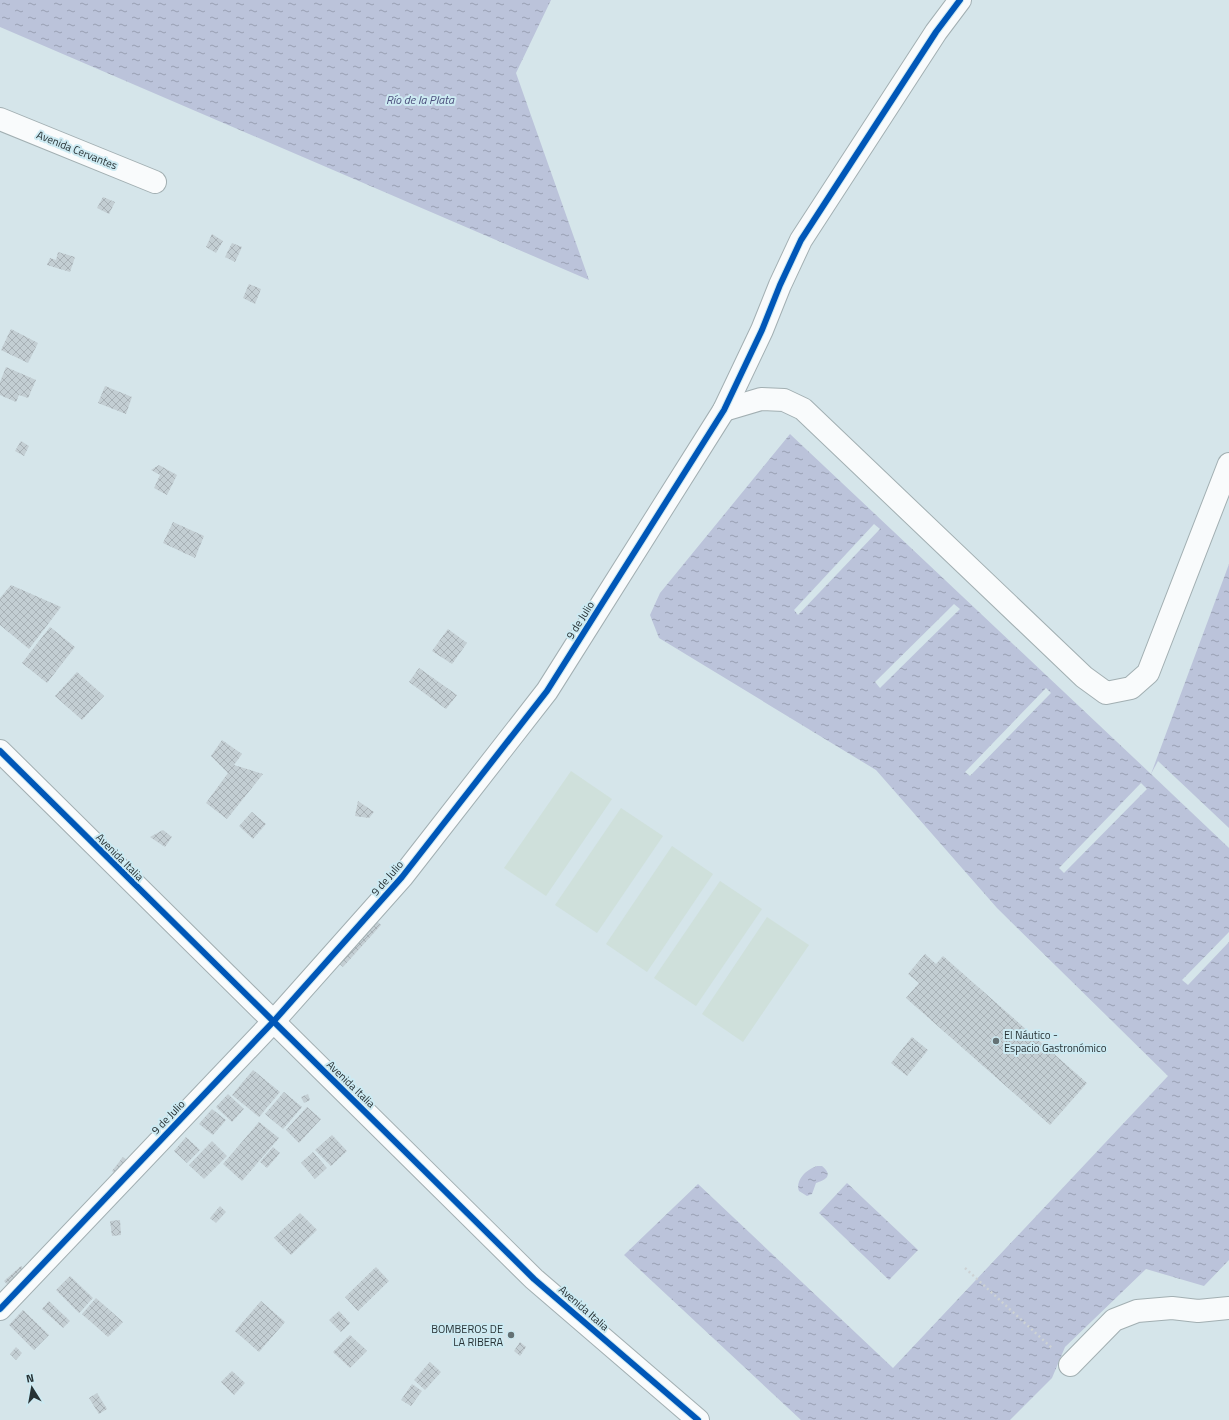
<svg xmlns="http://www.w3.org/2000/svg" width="1229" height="1420" font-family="'Titillium Web',sans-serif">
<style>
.park{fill:#cfe0db}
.water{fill:url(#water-ripples)}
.pier{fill:#d5e5ea}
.building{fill:url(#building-cross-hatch)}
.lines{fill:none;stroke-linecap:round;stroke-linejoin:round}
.minor-casing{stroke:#a2afb2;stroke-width:24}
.path{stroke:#cdd2d4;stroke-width:2.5;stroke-dasharray:2 3;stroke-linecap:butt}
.minor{stroke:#f9fbfc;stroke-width:22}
.cycleway-casing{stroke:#cdeaf2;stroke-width:8}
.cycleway{stroke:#0057b8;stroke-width:6}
.poi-dot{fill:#647174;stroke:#cdeaf2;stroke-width:1.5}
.labels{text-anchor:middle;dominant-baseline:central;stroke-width:4;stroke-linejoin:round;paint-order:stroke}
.street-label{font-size:11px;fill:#273235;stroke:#cdeaf2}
.poi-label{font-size:11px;fill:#273235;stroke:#cdeaf2;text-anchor:start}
.water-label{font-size:12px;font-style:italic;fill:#4b4f7c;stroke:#cdeaf2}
</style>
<defs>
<pattern id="water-ripples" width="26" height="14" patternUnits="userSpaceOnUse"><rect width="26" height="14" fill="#bbc3da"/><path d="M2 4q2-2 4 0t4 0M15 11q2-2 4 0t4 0" fill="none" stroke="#989fb2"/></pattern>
<pattern id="building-cross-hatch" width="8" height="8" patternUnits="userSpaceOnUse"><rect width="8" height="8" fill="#c3ced3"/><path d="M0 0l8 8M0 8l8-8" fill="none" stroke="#a8b1b6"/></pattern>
</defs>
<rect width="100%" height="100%" fill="#d5e5ea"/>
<g class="park">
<path d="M571,771L612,799L546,896L504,868Z"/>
<path d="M621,808L663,836L597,933L555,905Z"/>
<path d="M672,846L713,874L647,972L606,944Z"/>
<path d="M720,881L762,909L696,1006L654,978Z"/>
<path d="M767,917L809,945L743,1042L702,1014Z"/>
</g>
<g class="water">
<path d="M0,0H551L516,73L589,280L0,27Z"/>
<path d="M790,434L1151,774L1229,564V1260L1204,1286L1146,1269L1065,1347L1052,1378L1010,1420H801L624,1255L698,1184L893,1368L1168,1076L997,908L876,770L659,638L650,615L660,593Z"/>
<path d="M817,1166H822C834,1176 825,1180 816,1183L812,1194L807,1196L799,1191C795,1180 807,1169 817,1166Z"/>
<path d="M847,1183L918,1250L889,1280L819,1213Z"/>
</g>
<g class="pier">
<path d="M874,524L880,529L798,615L794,610Z"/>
<path d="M954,604L960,609L880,688L875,682Z"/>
<path d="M1046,688L1051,693L970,776L965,772Z"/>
<path d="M1158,761L1229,828V848L1151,774Z"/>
<path d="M1141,783L1147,789L1064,873L1059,868Z"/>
<path d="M1229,932V942L1188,985L1182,980Z"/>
</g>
<g class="building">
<path d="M103,197L115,202L109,214L97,208Z"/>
<path d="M212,234L223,241L216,253L206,247Z"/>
<path d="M232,243L242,247L235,262L225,257Z"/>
<path d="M58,252L75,257L70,272L47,265L50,258L56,260Z"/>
<path d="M249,284L261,289L255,304L243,298Z"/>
<path d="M11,329L38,343L28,363L1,350Z"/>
<path d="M6,367L36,380L28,398L19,395L16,402L0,395V382Z"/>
<path d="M105,386L132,397L126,414L98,403Z"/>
<path d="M21,441L29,446L24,456L15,451Z"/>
<path d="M159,465L177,475L167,495L154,488L160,475L151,470Z"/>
<path d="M173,522L204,536L195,558L163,543Z"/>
<path d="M11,585L61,607L29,649L0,625V598Z"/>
<path d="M50,627L75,647L47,683L22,663Z"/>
<path d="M448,629L467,643L452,664L432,651Z"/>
<path d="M419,668L457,695L446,709L409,682Z"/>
<path d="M77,672L104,696L82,720L55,696Z"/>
<path d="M222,740L242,754L234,765L263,774L227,819L206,803L228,773L211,756Z"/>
<path d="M358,801L374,812L369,818L355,816Z"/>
<path d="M252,812L266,824L253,839L239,826Z"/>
<path d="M163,830L172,837L165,847L150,837Z"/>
<path d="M374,919L381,925L343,967L336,961Z"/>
<path d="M925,954L936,964L943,956L1087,1083L1050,1125L906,998L919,983L908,974Z"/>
<path d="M912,1037L928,1050L907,1076L891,1063Z"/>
<path d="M253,1070L280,1092L259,1117L232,1095Z"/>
<path d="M284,1092L302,1107L283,1129L265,1114Z"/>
<path d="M228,1094L244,1109L232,1122L216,1107Z"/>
<path d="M308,1094L310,1100L304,1103L301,1097Z"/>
<path d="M307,1107L321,1119L299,1143L286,1130Z"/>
<path d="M212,1109L226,1120L213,1135L199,1124Z"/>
<path d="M259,1122L279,1138L242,1181L223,1164Z"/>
<path d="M332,1135L347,1151L331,1166L315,1150Z"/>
<path d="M186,1137L200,1150L187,1163L174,1151Z"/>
<path d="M212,1141L227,1156L204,1179L189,1165Z"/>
<path d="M273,1147L280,1153L267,1168L260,1162Z"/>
<path d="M313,1152L327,1168L315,1179L301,1163Z"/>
<path d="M123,1157L130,1162L119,1176L112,1171Z"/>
<path d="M220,1206L226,1212L216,1223L210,1218Z"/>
<path d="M300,1213L317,1230L291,1255L274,1238Z"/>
<path d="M120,1220L121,1235L112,1236L110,1221Z"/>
<path d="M21,1266L27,1273L10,1287L4,1281Z"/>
<path d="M376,1267L389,1281L358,1311L345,1297Z"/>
<path d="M70,1276L93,1298L79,1313L56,1290Z"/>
<path d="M96,1298L123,1322L108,1337L82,1314Z"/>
<path d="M49,1301L70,1321L63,1328L42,1309Z"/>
<path d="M261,1301L285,1322L259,1352L235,1331Z"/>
<path d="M23,1310L49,1335L34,1350L9,1325Z"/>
<path d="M339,1311L350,1323L341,1332L329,1320Z"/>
<path d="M350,1335L367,1351L350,1368L333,1352Z"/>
<path d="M520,1342L526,1347L520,1356L514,1351Z"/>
<path d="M16,1347L22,1353L16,1360L10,1354Z"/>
<path d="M430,1362L441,1372L425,1390L414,1380Z"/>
<path d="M232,1371L245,1383L234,1395L221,1382Z"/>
<path d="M412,1384L422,1391L411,1406L401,1400Z"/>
<path d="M97,1393L107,1409L99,1414L89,1398Z"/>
</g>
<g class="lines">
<defs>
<g id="minor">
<path d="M0,119L155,182"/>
<path d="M724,410L761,399L784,400L803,409L1084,677L1106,693L1131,688L1148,673L1229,464"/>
<path d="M0,751L534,1279L698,1420"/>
<path d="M0,1309L273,1022L402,877L547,691L724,410L762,330L780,285L801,240L936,32L960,0"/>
<path d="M1070,1365L1114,1320L1137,1311L1172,1308L1198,1311L1229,1308"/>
</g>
</defs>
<use href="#minor" class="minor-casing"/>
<path class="path" d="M965,1268L1053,1349"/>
<use href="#minor" class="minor"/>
<defs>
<g id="cycleway">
<path d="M0,751L534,1279L698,1420"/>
<path d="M0,1309L273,1022L402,877L547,691L724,410L762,330L780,285L801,240L936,32L960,0"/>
</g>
</defs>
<use href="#cycleway" class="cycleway-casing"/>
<use href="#cycleway" class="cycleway"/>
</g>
<g class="poi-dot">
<circle cx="996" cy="1041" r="4"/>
<circle cx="511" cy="1335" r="4"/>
</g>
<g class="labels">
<g class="street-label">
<text transform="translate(77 150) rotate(22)">Avenida Cervantes</text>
<text transform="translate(580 620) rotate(-58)">9 de Julio</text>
<text transform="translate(120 857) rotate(45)">Avenida Italia</text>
<text transform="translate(387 878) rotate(-49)">9 de Julio</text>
<text transform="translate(351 1084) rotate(44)">Avenida Italia</text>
<text transform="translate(168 1117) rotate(-46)">9 de Julio</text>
<text transform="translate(584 1308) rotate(41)">Avenida Italia</text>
</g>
<g class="poi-label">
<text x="1004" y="1035">El Náutico -<tspan x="1004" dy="13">Espacio Gastronómico</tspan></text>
<text x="503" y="1329" text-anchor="end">BOMBEROS DE<tspan x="503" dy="13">LA RIBERA</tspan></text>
</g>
<g class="water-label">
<text x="420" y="99">Río de la Plata</text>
</g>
</g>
<g transform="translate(32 1388) rotate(349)" stroke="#cdeaf2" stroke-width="3" paint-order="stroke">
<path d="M0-3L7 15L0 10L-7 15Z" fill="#273235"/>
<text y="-6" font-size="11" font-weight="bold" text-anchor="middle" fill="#273235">N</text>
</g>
</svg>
